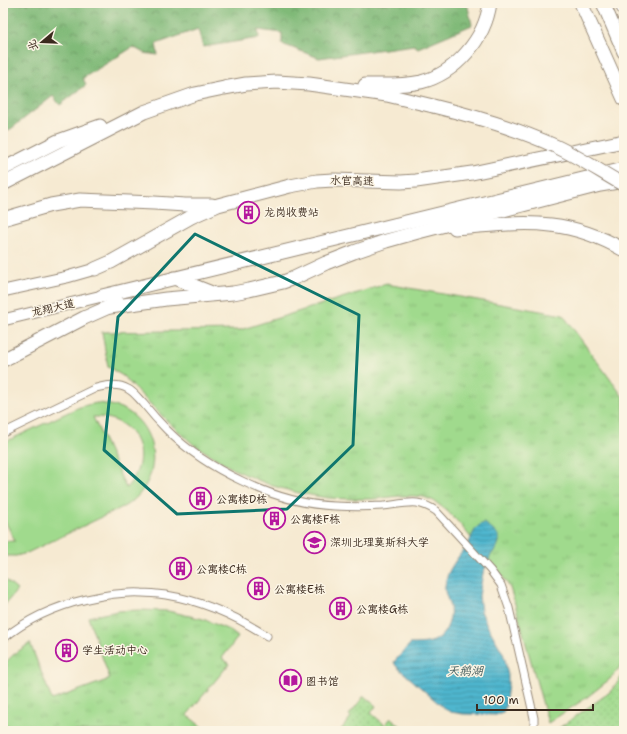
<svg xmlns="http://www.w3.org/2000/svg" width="627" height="734" font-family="'Shantell Sans','LXGW WenKai TC',sans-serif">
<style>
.grass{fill:url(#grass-dots);stroke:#6e8256}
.forest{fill:url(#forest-crowns);stroke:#5e724b}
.park{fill:url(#park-tufts);stroke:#6e8256}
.garden{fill:#a0da8d;stroke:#6e8256;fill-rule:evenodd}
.water{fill:url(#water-rules);stroke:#457076}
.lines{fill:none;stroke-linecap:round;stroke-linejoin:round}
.street-casing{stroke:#988a78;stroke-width:9}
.primary-casing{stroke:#988a78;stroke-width:13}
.highway-casing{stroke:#988a78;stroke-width:15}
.street{stroke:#fff;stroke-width:7}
.primary{stroke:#fff;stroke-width:11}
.highway{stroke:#fff;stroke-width:13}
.highway-bridge-casing{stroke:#988a78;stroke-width:15;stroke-linecap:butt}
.highway-bridge{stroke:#fff;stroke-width:13}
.marked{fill:none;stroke:#0f766e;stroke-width:3;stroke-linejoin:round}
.labels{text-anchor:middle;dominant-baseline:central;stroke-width:3;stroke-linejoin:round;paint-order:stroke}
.street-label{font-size:11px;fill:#3b2a1e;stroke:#fcf5e5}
.poi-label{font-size:11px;fill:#3b2a1e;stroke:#fcf5e5;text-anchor:start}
.water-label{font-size:12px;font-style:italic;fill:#425b5c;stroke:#fcf5e5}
</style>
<defs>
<pattern id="grass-dots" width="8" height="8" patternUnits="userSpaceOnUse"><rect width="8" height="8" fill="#a0da8d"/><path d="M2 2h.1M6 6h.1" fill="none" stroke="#8bbb79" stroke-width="1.8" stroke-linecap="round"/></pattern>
<pattern id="forest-crowns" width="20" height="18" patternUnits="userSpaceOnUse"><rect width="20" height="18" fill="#80ba78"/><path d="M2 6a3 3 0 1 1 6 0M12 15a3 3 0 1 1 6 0" fill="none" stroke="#6a9762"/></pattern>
<pattern id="park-tufts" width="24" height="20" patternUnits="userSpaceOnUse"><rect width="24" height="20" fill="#a0da8d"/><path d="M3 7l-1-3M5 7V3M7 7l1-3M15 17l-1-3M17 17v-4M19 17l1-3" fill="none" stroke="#8bbb79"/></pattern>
<pattern id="water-rules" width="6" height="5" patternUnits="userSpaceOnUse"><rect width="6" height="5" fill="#4fb6ce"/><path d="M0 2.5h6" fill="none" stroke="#4394a7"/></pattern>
</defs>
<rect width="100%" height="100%" fill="#fcf5e5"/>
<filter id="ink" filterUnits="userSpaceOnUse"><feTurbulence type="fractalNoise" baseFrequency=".025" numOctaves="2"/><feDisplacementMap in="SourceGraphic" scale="8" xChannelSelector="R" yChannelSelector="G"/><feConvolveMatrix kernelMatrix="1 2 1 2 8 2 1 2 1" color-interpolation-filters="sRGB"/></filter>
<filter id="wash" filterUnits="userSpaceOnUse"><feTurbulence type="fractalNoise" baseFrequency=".012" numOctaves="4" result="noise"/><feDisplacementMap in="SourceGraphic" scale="16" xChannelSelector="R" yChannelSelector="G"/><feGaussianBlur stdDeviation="0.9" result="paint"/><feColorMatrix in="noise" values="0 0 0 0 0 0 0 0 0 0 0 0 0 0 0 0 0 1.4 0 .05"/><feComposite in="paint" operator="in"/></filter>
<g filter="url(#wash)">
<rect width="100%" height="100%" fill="#f6ead2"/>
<g class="grass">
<path d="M624,674V731H558L559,728L610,692Z"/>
<path d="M364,696L376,706L371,713L385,725L391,718L404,729L402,731H340L351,717L349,715Z"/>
</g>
<path class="forest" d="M3,3H467L472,25L418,48L414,45L319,58L282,44V33L258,30L259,38L203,47L198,29L156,44L158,55L144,53L133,47L83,78L86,85L60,105L53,96L3,135Z"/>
<g class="park">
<path d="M386,284L563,315L624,398V662L610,679L586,698L548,723L515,604L510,588L505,580L459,523L446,510L434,501L424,497L414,496H400L373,499H353L328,498L299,493L273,486L251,477L233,469L193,444L166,420L123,376L108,367L102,332L240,330Z"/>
<path d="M139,610L168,611L203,619L229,630L238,637L222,658L229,664L187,715L207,731H3V665L13,655L30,643L52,700L110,679L88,617L118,611Z"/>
</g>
<g class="garden">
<path d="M97,403C108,404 118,406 127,411C155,428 161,467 141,492C137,498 131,502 125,506L27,553L16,556H3V541H15L3,517V443L77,408L87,405ZM93,417C135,415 155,457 126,488Z"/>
<path d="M3,578L17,590L3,607Z"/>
</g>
<path class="water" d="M484,523L487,525L499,536V542L497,547L491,555L483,573L479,596L481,611L487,625L503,653L505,660L508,676V684L505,708L503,712L496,715L463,714L451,712L445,709L396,666L394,662L410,644C417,644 425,644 431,642C445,638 452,621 450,607C449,600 444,594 445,587C446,570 458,558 468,544C473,536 474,526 484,523Z"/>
</g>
<g filter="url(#ink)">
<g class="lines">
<defs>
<g id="street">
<path d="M3,433L96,388C106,385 118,383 128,389C134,392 138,398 143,403C151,413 159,422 167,430C189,452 214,468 242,481C271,495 303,505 335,506C351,507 367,507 383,506C394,505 407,502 417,503C424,504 430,507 436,511L490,570L501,585L509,608L532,709L534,718V731"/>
<path d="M3,639C27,619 57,606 87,599C105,595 124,592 142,593C150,593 158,594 166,595C203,601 236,616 267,636"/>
</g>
<g id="primary">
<path d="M3,291L67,277L95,269"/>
<path d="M3,320L102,296"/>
</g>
<g id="highway">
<path d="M581,3L624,99"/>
<path d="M603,3L624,52"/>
<path d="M621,3L624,9"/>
<path d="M365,85C384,85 402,86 421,82C456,73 485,39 490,3"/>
<path d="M3,169L58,141L100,126"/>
<path d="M3,184L144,112L195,94L224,88L246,84L277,82L309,84L387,95L433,106"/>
<path d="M3,219L51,205L80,200L154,203L185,205H212"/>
<path d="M455,228C487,226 520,221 551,225C577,228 601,237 624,250"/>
<path d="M95,269L111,262L191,217L218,205L290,186L317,181L333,180L401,182L416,181L472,173L624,141"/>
<path d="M174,278L212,293"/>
<path d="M102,296L624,169"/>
<path d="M110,307L166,299L233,293L249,290L283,282L294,278L326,263L354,252L386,241L418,232L600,185L624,181"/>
<path d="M3,360L84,318L118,303"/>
</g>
</defs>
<use href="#street" class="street-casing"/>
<use href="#primary" class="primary-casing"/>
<use href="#highway" class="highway-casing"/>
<use href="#street" class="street"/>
<use href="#primary" class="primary"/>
<use href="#highway" class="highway"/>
<defs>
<path id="highway-bridge" d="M433,106C474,116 516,128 555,146C579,157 601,172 624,185"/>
</defs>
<use href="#highway-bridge" class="highway-bridge-casing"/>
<use href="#highway-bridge" class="highway-bridge"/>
</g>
</g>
<path class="marked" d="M195,234L359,315L353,445L287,509L177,514L104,450L118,317Z"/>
<defs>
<symbol id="building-ring" viewBox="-11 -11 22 22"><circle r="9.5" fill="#fcf5e5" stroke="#b5179e" stroke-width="1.5"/><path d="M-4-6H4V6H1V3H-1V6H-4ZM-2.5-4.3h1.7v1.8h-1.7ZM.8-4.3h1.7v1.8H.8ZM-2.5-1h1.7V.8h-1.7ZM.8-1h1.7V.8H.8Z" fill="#b5179e"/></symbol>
<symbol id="university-ring" viewBox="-11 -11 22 22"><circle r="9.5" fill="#fcf5e5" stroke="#b5179e" stroke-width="1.5"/><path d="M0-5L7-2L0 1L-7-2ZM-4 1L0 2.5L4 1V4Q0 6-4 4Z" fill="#b5179e"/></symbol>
<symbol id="library-ring" viewBox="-11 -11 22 22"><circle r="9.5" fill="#fcf5e5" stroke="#b5179e" stroke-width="1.5"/><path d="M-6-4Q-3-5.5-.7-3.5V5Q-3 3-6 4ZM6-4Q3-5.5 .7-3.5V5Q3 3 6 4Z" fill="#b5179e"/></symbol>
</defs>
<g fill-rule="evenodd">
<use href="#building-ring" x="236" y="200" width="25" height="25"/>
<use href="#building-ring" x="188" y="486" width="25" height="25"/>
<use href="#building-ring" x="262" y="506" width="25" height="25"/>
<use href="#university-ring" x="302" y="530" width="25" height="25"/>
<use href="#building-ring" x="168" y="556" width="25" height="25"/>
<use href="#building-ring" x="246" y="576" width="25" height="25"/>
<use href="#building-ring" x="328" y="596" width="25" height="25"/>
<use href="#building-ring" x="54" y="638" width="25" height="25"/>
<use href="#library-ring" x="278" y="668" width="25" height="25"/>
</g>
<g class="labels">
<g class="street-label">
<text transform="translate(352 181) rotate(1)">水官高速</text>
<text transform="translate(53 308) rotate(-13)">龙翔大道</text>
</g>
<g class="poi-label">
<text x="264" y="212">龙岗收费站</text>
<text x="216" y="499">公寓楼D栋</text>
<text x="290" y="519">公寓楼F栋</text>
<text x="330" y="542">深圳北理莫斯科大学</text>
<text x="196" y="569">公寓楼C栋</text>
<text x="274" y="589">公寓楼E栋</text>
<text x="356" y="609">公寓楼G栋</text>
<text x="82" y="650">学生活动中心</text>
<text x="306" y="681">图书馆</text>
</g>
<g class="water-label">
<text x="465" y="671">天鹅湖</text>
</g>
</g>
<rect width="627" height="734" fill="none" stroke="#fcf5e5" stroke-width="16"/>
<g transform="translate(42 42) rotate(251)" stroke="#fcf5e5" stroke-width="3" paint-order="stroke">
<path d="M0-3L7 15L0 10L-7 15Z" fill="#3b2a1e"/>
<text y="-6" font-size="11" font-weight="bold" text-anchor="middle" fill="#3b2a1e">北</text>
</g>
<path d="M477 704v6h116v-6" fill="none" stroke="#3b2a1e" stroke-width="2"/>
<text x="483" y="704" font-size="12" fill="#3b2a1e" stroke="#fcf5e5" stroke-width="3" paint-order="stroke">100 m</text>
</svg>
